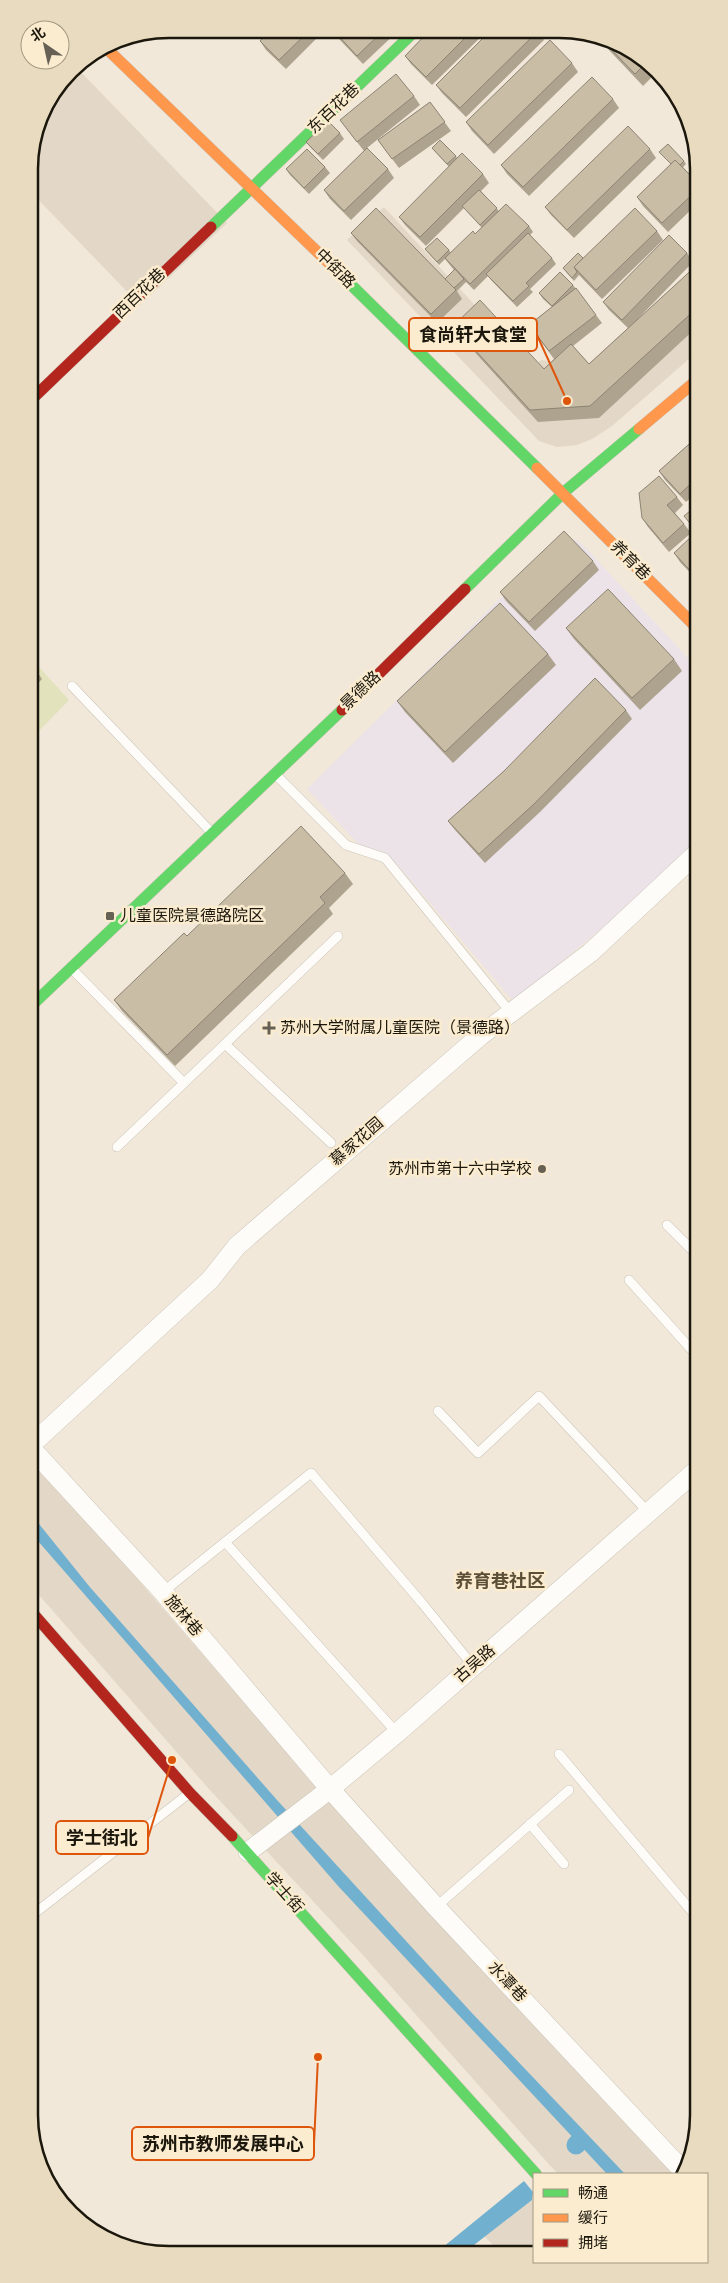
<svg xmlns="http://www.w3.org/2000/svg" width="728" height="2283" font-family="'Sofia Sans Condensed','Noto Sans SC',sans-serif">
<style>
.commercial{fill:#e3d8c7}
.industrial{fill:#ece3e8}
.green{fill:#e2e3bc}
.water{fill:#72b0d0}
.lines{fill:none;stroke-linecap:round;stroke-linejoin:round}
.canal{stroke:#72b0d0;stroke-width:19}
.lane-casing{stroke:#ccc5b9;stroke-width:10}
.street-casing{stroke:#ccc5b9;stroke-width:20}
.fast-casing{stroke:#ccc5b9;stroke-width:12}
.slow-casing{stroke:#ccc5b9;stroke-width:12}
.jam-casing{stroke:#ccc5b9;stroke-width:12}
.lane{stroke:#fdfcf9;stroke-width:9}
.street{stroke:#fdfcf9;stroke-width:19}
.fast{stroke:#63d668;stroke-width:11}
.slow{stroke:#ff974d;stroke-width:11}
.jam{stroke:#b3261e;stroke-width:11}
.wall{fill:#ada38f}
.building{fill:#c9bda6;stroke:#8d8474}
.poi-dot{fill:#676054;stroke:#fbeccf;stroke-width:2}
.labels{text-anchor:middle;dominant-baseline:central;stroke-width:5;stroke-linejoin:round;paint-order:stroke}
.street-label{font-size:16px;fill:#1c170c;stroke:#fbeccf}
.poi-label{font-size:16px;fill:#1c170c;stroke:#fbeccf;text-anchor:start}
.neighbourhood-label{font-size:18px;font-weight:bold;fill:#5c4f37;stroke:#fbeccf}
.rim{fill:none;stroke:#1c170c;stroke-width:2.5}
.leader{fill:none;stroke:#de560c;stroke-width:2}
.callout-dot{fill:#de560c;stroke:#fbeccf;stroke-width:2}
.callout{fill:#fbeccf;stroke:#de560c;stroke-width:2}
.callout-label{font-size:18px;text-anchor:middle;font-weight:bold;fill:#1c170c}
</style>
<rect width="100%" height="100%" fill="#f1e8d9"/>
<g class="commercial">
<path d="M75,66L227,223L140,305L29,190V159L39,115L70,69Z"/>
<path d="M384,207L533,368L541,360L596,369L697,279V352L612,426L592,439L577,445L557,447L539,441L347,240Z"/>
<path d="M31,1462L121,1560L329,1801L678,2174H558L546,2161L362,1954L209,1789L31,1586Z"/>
<path d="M532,2200L534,2202V2252H500L484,2236Z"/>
</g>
<path class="industrial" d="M565,538L576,540L584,546L697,668V842L647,890L514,1002L396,863L373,860L307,789L559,540Z"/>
<path class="green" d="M30,657L69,700L40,730L30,720Z"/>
<g class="water">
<path d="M31,1514L89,1586L277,1800L471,2012L625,2174H607L339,1887L31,1533Z"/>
<path d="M524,2181L533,2192L532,2200L465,2252H437Z"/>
</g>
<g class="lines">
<path class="canal" d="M576,2145L578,2143"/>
<defs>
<g id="lane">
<path d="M72,686L212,833"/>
<path d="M278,777L346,845L385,858L511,1013"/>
<path d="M72,969L184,1083"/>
<path d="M225,1044L331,1143"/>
<path d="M117,1147L338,936"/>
<path d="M667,1225L698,1256"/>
<path d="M629,1280L698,1357"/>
<path d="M438,1411L478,1453L539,1396L648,1512"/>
<path d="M225,1542L397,1733"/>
<path d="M163,1592L311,1473L422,1603L473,1666"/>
<path d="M559,1754L699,1920"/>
<path d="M530,1824L564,1864"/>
<path d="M436,1907L569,1790"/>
<path d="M31,1916L187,1795"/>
</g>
<g id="street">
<path d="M31,1445L210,1280L237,1246L480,1036L590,953L697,853"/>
<path d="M31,1448L163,1592L330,1789L436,1907L685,2173"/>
<path d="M248,1852L330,1789L397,1733L698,1469"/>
</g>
<g id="fast">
<path d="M211,227L416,30"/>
<path d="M333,267L537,468"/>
<path d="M465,589L563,493L639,429"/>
<path d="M30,1007L342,710"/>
<path d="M232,1836L536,2174"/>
</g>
<g id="slow">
<path d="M104,46L333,267"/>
<path d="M639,429L697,380"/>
<path d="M537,468L697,628"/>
</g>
<g id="jam">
<path d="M29,402L211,227"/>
<path d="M342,710L465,589"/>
<path d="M31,1611L190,1793L232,1836"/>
</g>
</defs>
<use href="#lane" class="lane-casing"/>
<use href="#street" class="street-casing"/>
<use href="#fast" class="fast-casing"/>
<use href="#slow" class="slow-casing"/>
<use href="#jam" class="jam-casing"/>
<use href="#lane" class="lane"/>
<use href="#street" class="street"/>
<use href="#fast" class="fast"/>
<use href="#slow" class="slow"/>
<use href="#jam" class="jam"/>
</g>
<g class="wall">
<path d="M271,29L325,30L286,69L266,50L260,41Z"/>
<path d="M335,30H399L363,64L340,40L334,31Z"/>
<path d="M430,30L487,31L432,85L411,64L405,56Z"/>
<path d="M538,31L544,40L466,117L442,93L436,85Z"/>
<path d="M601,39L659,70L643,86L609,50Z"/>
<path d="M572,63L578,72L494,154L472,131L466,122Z"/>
<path d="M414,96L420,105L367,148L388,169L394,178L351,220L330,199L324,190L364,151L340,120Z"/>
<path d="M613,99L619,108L529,196L507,174L501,165Z"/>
<path d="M430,102L451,131L399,168L378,140Z"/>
<path d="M340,133L344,139L323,160L311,148L306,142Z"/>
<path d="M432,148L456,156L457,158L483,174L489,183L481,191L499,211L529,226L533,232L530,235L552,258L556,264L530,289L533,292L517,307L491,280L488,276L474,290L466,282L457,291L462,299L437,323L357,241L351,233L445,279L454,270L445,259L439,265L425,249L449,250L451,253L475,234L482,228L464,208L426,246L405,225L399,217L449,167Z"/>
<path d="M650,149L656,158L574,238L551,215L545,207Z"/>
<path d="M659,152L684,161L686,164L683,167L697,182V204L668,232L643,206L637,197L671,164Z"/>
<path d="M325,167L330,173L309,194L290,175L286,169Z"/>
<path d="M657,231L663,240L602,299L579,275L574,281L563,268L583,258Z"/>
<path d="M687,253L693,262L630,327L697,265V327L599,418L538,422L461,337L453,326L544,369L554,359L529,325L552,307L543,299L539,293L573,285L602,323L573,346L589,364L628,328L609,310L603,302Z"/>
<path d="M697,437V492L686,502L665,480L659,471Z"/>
<path d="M677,497L683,505L675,513L684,524L691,533L669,552L648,527L642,518Z"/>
<path d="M697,539V580L680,562L674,553Z"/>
<path d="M593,561L599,570L535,631L506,601L500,592Z"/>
<path d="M566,628L674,659L682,671L640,710L574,639Z"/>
<path d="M548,654L556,665L453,763L405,712L397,701Z"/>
<path d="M30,664L38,673L42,679L30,692Z"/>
<path d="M626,710L632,719L540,812L485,863L455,830L448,821L504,771Z"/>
<path d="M345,873L353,884L329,908L333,914L175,1066L122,1011L114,1000L187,936Z"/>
<path d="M79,2211L87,2223L69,2213Z"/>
</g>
<g class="building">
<path d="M271,29L310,30L279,60L260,41Z"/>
<path d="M335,30H384L357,56L334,31Z"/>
<path d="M430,30L472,31L426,77L405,56Z"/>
<path d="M490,31H538L460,108L436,85Z"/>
<path d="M601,39L646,63L635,74Z"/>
<path d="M550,40L572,63L488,145L466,122Z"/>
<path d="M396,74L414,96L357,142L340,120Z"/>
<path d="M592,77L613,99L523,187L501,165Z"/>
<path d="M430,102L445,122L392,159L378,140Z"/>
<path d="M328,121L340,133L318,154L306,142Z"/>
<path d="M628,126L650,149L567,230L545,207Z"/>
<path d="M440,140L456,156L447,164L432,148Z"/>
<path d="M668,144L684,161L680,165L675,160L671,164L659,152Z"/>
<path d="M367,148L388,169L344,211L324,190Z"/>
<path d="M307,149L325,167L304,188L286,169Z"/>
<path d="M462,153L483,174L420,237L399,217Z"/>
<path d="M675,160L697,182V190L662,223L637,197Z"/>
<path d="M479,190L497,208L480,225L462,206Z"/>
<path d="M506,204L529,226L470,284L445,258L473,231L475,234Z"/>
<path d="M376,208L456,290L431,314L351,233Z"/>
<path d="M635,208L657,231L596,290L574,267Z"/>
<path d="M528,233L552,258L526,283L529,286L513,301L486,274Z"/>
<path d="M669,235L687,253L622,320L603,302Z"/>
<path d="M437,238L449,250L437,262L425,249Z"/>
<path d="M578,253L583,258L574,267L577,272L572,278L563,268Z"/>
<path d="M697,265V308L590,406L530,410L453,326L480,300L544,369L571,344L589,364Z"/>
<path d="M455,269L464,279L454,288L445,279Z"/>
<path d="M560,272L573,285L552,306L539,293Z"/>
<path d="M576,288L596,315L549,351L529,325Z"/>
<path d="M697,437V478L680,494L659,471Z"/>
<path d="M659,476L677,497L667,505L684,524L663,543L642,518L639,493Z"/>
<path d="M697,505V532L684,516Z"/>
<path d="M564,531L593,561L529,622L500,592Z"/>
<path d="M693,535L697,539V578L674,553Z"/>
<path d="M608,589L674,659L632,698L566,628Z"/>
<path d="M500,603L548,654L445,752L397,701Z"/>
<path d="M30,664L38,673L30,681Z"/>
<path d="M595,678L626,710L534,804L479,854L448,821L504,771Z"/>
<path d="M301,826L345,873L320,897L325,903L167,1055L114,1000L184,933L187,936Z"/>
<path d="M54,2185L79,2211L74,2216L69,2213Z"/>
</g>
<g class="poi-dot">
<rect x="105" y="911" width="10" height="10" rx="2.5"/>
<path d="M266.5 1020.5h5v5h5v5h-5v5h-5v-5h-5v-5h5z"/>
<circle cx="542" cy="1169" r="5"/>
</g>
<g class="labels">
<g class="street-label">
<text transform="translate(334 109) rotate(-44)">东百花巷</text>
<text transform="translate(335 269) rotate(45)">中街路</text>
<text transform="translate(140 294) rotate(-44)">西百花巷</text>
<text transform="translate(630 561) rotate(45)">养育巷</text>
<text transform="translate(361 691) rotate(-44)">景德路</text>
<text transform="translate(357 1142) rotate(-41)">慕家花园</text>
<text transform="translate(183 1616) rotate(50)">施林巷</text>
<text transform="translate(475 1664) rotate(-41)">古吴路</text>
<text transform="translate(284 1893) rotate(48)">学士街</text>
<text transform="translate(507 1982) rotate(47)">水潭巷</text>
</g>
<g class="poi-label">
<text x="120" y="916">儿童医院景德路院区</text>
<text x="280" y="1028">苏州大学附属儿童医院（景德路）</text>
<text x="532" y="1169" text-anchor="end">苏州市第十六中学校</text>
</g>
<g class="neighbourhood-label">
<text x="500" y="1581">养育巷社区</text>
</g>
</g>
<path d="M0 0H728V2283H0ZM169 38H559A131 131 0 0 1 690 169V2115A131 131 0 0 1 559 2246H169A131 131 0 0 1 38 2115V169A131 131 0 0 1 169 38Z" fill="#e9dbbf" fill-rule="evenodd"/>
<path class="rim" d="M169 38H559A131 131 0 0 1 690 169V2115A131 131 0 0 1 559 2246H169A131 131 0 0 1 38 2115V169A131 131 0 0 1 169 38Z"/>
<path class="leader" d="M567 401L537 335M172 1760L148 1838M318 2057L314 2144"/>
<g class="callout-dot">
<circle cx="567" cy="401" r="5"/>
<circle cx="172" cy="1760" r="5"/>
<circle cx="318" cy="2057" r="5"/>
</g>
<g class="callout">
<rect x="409" y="318" width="128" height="33" rx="5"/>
<rect x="56" y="1821" width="92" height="33" rx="5"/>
<rect x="132" y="2127" width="182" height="33" rx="5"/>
</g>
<g class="callout-label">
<text x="473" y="341">食尚轩大食堂</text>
<text x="102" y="1844">学士街北</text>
<text x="223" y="2150">苏州市教师发展中心</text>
</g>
<rect x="533" y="2173" width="175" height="90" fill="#fbeccf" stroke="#a29781"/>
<rect x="543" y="2189" width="25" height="8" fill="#63d668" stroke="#a29781"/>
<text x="578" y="2198" font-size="15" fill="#1c170c">畅通</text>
<rect x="543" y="2214" width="25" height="8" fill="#ff974d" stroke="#a29781"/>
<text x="578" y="2223" font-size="15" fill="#1c170c">缓行</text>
<rect x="543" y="2239" width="25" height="8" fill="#b3261e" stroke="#a29781"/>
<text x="578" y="2248" font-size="15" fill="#1c170c">拥堵</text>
<g transform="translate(45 45) rotate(326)"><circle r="24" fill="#fbeccf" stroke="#a29781"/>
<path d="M0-4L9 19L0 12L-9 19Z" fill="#676054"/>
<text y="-8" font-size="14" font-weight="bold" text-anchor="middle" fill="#1c170c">北</text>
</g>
</svg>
